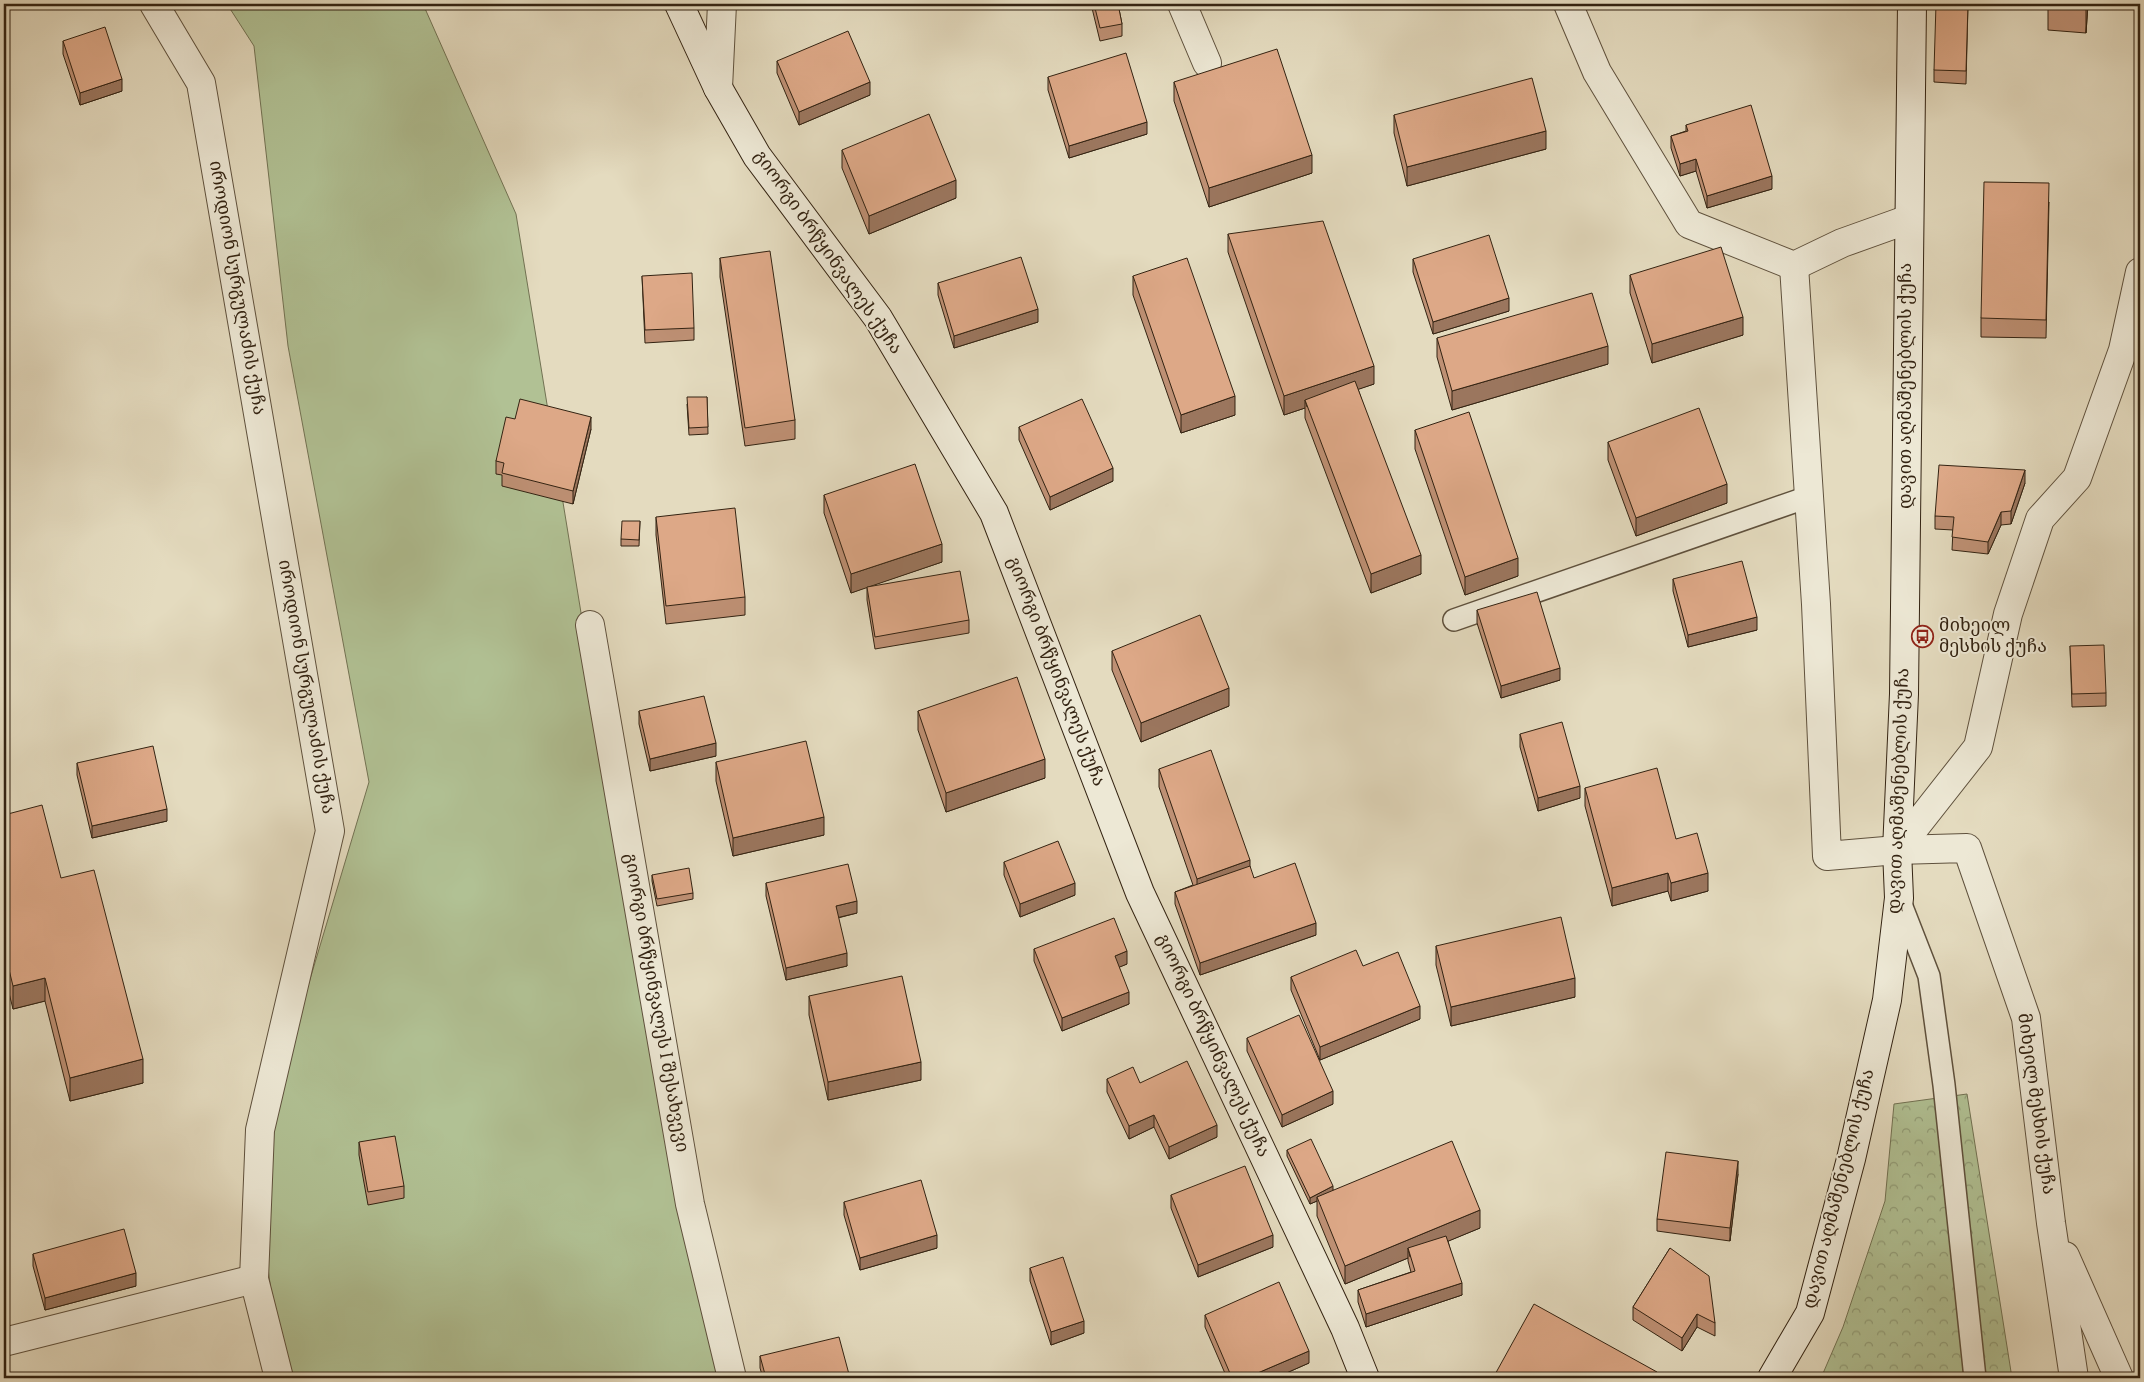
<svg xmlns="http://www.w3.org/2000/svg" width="2144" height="1382" font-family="'Sorts Mill Goudy','Noto Serif Georgian',serif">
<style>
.grass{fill:#b1c194;stroke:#727253}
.forest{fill:url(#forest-crowns);stroke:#727253}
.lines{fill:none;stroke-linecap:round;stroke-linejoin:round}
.lane-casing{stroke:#5f513d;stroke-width:24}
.street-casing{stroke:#5f513d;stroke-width:30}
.secondary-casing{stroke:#332312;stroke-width:30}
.lane{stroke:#ede8d5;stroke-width:21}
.street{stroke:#ede8d5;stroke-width:28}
.secondary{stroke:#ede8d5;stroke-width:28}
.wall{fill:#be9074;stroke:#332312}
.shaded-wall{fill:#9b765e;stroke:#332312}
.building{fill:#dda887;stroke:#332312}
.labels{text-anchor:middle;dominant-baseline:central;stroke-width:4;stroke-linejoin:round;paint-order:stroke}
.street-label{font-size:18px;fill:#332312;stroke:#ede8d5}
.poi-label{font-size:18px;fill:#332312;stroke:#ede8d5;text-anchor:start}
</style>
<defs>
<pattern id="forest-crowns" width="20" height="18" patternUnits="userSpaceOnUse" patternTransform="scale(1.25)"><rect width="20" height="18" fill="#b1c194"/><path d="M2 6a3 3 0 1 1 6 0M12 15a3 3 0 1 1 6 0" fill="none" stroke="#919c77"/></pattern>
</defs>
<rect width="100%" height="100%" fill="#e4dbbf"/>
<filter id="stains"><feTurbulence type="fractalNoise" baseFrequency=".004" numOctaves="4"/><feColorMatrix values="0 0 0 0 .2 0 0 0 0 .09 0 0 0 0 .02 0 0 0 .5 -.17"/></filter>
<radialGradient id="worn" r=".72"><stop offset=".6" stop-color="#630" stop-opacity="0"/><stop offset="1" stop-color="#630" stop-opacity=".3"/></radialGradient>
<path class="grass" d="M227,4H423L516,214L658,1085L730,1378H285L276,1328L255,1171L279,1083L369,782L288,346L254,46Z"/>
<path class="forest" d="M1967,1094L2012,1378H1821L1843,1327L1885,1201L1894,1104Z"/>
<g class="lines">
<defs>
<g id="lane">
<path d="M1454,620L1808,497"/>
<path d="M1899,899L1929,976L1944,1085L1975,1378"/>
</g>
<g id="street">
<path d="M154,4L201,83L330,831L260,1130L254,1279L279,1378"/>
<path d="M1182,4L1207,63"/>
<path d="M1568,4L1597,72L1689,224L1794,266L1842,243L1909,219"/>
<path d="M718,88L722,4"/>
<path d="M1794,266L1816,604L1827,856L1897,850L1967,848L2026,1018L2051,1223L2074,1378"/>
<path d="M590,625L690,1204L732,1378"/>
<path d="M1897,850L1978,747L2008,614L2040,519L2077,478L2123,350L2140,272"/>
<path d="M2065,1256L2119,1378"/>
<path d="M4,1342L254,1279"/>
</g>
<g id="secondary">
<path d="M679,4L718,88L757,156L878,318L994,513L1140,893L1345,1328L1365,1378"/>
<path d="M1772,1378L1810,1313L1851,1159L1887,1000L1899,898L1897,850L1904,694L1912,4"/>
</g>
</defs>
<use href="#lane" class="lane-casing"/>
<use href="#street" class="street-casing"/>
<use href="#secondary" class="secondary-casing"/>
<use href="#lane" class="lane"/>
<use href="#street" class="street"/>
<use href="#secondary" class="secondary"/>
</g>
<g class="wall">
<path d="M1091,4H1118L1122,24V36L1100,41Z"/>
<path d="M1968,4L1966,84L1934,82V70Z"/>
<path d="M2048,4H2088L2086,33L2048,30Z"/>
<path d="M63,41L122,91L80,105L63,54Z"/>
<path d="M777,61L870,95L799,125L777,73Z"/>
<path d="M1048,77L1147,134L1069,158L1048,90Z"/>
<path d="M1174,82L1312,173L1209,207L1174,101Z"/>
<path d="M1394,115L1546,149L1407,186L1394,133Z"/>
<path d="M1686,125L1772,189L1707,208L1696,171L1680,176L1671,148V136L1686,131Z"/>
<path d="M842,150L956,198L869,234L842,168Z"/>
<path d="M2049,202L2046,338L1981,337V318Z"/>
<path d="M1228,234L1374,384L1358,389L1421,574L1371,593L1305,418V408L1284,415L1228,252Z"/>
<path d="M720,258L795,420V439L745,446L720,277Z"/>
<path d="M1413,259L1509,311L1433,334L1413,272Z"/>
<path d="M1630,275L1743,335L1652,363L1630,293Z"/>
<path d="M642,276L694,328V340L645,343Z"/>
<path d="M1133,276L1235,415L1181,433L1133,295Z"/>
<path d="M938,283L1038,322L954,348L938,295Z"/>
<path d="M1437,338L1608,364L1452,410L1437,357Z"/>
<path d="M707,397L708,434L689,435L687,404Z"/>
<path d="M515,419L591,429L573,504L502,486V475L496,474V461Z"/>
<path d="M1019,427L1113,481L1050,510L1019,440Z"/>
<path d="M1415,430L1518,576L1465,595L1415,449Z"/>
<path d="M1608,442L1727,503L1636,536L1608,460Z"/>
<path d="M2025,483L2011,524L2001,525L1988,554L1952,550L1953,530L1935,529V516Z"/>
<path d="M824,495L942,562L867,587L969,620V633L875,649L867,600V587L851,593L824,513Z"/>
<path d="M656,517L745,597V615L666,624L656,535Z"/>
<path d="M640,521L639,546H621V539Z"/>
<path d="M1673,579L1757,630L1688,647L1673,591Z"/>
<path d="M1477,610L1560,680L1501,698L1477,623Z"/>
<path d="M2070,646L2106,693V706L2072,707Z"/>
<path d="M1112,651L1229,706L1141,742L1112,670Z"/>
<path d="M639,711L716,756L650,771L639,724Z"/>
<path d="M918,711L1045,778L946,812L918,730Z"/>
<path d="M1520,734L1580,798L1538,811L1520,747Z"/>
<path d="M716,762L824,835L733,856L716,781Z"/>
<path d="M77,763L167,821L92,838L77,775Z"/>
<path d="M1159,769L1254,878L1316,935L1200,975L1175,904V892L1193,885L1159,787Z"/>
<path d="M1585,788L1676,839L1708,891L1671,901L1668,891L1612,906L1585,806Z"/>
<path d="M4,815L61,878L143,1083L70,1101L45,1001L13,1009L4,973Z"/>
<path d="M1004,862L1075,895L1020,917L1004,875Z"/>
<path d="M652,875L693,893V899L657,906L652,881Z"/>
<path d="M766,883L857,913L838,918L847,966L786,980L766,896Z"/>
<path d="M1436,946L1575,997L1451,1026L1436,965Z"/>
<path d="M1034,949L1127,964L1119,967L1129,1004L1062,1031L1034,961Z"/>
<path d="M1363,966L1420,1019L1320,1060L1291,990V977Z"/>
<path d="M809,996L921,1080L828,1100L809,1015Z"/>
<path d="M1247,1038L1333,1104L1282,1127L1247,1051Z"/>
<path d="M1107,1079L1140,1083L1217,1137L1169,1159L1154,1127L1129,1139L1107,1092Z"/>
<path d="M359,1142L404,1186V1198L368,1205L359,1155Z"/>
<path d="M1287,1150L1333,1190L1480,1228L1448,1241L1462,1295L1366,1327L1358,1302V1290L1411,1272L1408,1261V1258L1345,1284L1317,1216V1201L1310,1204L1287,1156Z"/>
<path d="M1738,1174L1730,1241L1657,1231V1219Z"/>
<path d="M1171,1195L1273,1247L1198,1277L1171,1208Z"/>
<path d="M844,1202L937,1248L860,1270L844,1215Z"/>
<path d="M1670,1248L1715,1323V1336L1697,1327L1682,1351L1633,1320V1307Z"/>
<path d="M33,1254L136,1286L45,1310L33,1266Z"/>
<path d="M1030,1268L1084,1333L1051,1345L1030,1281Z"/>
<path d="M1205,1315L1309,1363L1275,1378H1227L1205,1327Z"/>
<path d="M760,1356L850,1378H763L760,1368Z"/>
</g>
<g class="shaded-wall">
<path d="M2086,4H2088L2086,33Z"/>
<path d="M122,79V91L80,105V93Z"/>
<path d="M870,82V95L799,125V112Z"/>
<path d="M1147,122V134L1069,158V146Z"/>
<path d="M1546,131V149L1407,186V167Z"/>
<path d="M1312,155V173L1209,207V188Z"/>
<path d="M1696,159V171L1680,176V164Z"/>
<path d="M1772,176V189L1707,208V196Z"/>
<path d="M956,180V198L869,234V216Z"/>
<path d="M1509,298V311L1433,334V322Z"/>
<path d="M1038,309V322L954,348V336Z"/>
<path d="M1743,317V335L1652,363V344Z"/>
<path d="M1608,346V364L1452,410V391Z"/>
<path d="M1374,366V384L1307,407L1305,400V408L1284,415V396Z"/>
<path d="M1235,396V415L1181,433V415Z"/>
<path d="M591,417V429L573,504V491Z"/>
<path d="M1113,468V481L1050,510V497Z"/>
<path d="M2025,470V483L2011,524V511Z"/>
<path d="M1727,484V503L1636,536V518Z"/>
<path d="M2001,512V525L1988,554V542Z"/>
<path d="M942,544V562L851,593V574Z"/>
<path d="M1421,555V574L1371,593V574Z"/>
<path d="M1518,558V576L1465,595V577Z"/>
<path d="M1757,617V630L1688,647V635Z"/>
<path d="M1560,668V680L1501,698V686Z"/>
<path d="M1229,688V706L1141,742V723Z"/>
<path d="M716,743V756L650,771V759Z"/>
<path d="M1045,759V778L946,812V793Z"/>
<path d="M1580,786V798L1538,811V798Z"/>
<path d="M167,809V821L92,838V826Z"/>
<path d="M824,817V835L733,856V838Z"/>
<path d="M1250,860V878L1197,897V879Z"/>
<path d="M1668,873V891L1612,906V888Z"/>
<path d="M1708,873V891L1671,901V883Z"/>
<path d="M1075,883V895L1020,917V904Z"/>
<path d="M857,901V913L836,918V906Z"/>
<path d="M1316,923V935L1200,975V963Z"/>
<path d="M1127,951V964L1115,969V956Z"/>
<path d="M847,953V966L786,980V968Z"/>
<path d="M45,978V1001L13,1009V986Z"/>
<path d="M1575,978V997L1451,1026V1007Z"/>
<path d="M1129,992V1004L1062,1031V1018Z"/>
<path d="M1420,1006V1019L1320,1060V1047Z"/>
<path d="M143,1059V1083L70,1101V1078Z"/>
<path d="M921,1062V1080L828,1100V1082Z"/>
<path d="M1333,1091V1104L1282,1127V1115Z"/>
<path d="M1154,1115V1127L1129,1139V1126Z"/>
<path d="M1217,1125V1137L1169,1159V1147Z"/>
<path d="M1738,1161V1174L1730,1241V1228Z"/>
<path d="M1333,1186V1193L1317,1197V1201L1310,1204V1198Z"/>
<path d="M1480,1210V1228L1410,1257L1408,1248V1258L1345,1284V1266Z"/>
<path d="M937,1235V1248L860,1270V1258Z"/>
<path d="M1273,1235V1247L1198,1277V1265Z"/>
<path d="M136,1273V1286L45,1310V1298Z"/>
<path d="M1462,1283V1295L1366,1327V1314Z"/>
<path d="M1697,1314V1327L1682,1351V1338Z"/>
<path d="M1084,1321V1333L1051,1345V1332Z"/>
<path d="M1309,1351V1363L1275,1378H1246Z"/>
<path d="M1657,1372V1378H1654Z"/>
</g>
<g class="building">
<path d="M1094,4H1118L1122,24L1100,28Z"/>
<path d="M1936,4H1968L1966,71L1934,70Z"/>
<path d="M2048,4H2086V9L2048,7Z"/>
<path d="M105,27L122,79L80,93L63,41Z"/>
<path d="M848,31L870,82L799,112L777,61Z"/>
<path d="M1277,49L1312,155L1209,188L1174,82Z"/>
<path d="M1126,53L1147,122L1069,146L1048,77Z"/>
<path d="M1532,78L1546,131L1407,167L1394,115Z"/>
<path d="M1751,105L1772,176L1707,196L1696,159L1680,164L1671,136L1688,131L1686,125Z"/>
<path d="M929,114L956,180L869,216L842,150Z"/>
<path d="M1984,182L2049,183L2046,320L1981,318Z"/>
<path d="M1323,221L1374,366L1284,396L1228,234Z"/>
<path d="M1489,235L1509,298L1433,322L1413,259Z"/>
<path d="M1721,247L1743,317L1652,344L1630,275Z"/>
<path d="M770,251L795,420L745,428L720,258Z"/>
<path d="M1021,257L1038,309L954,336L938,283Z"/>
<path d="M1187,258L1235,396L1181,415L1133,276Z"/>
<path d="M692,273L694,328L645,330L642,276Z"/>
<path d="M1592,293L1608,346L1452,391L1437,338Z"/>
<path d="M1355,381L1421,555L1371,574L1305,400Z"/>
<path d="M687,397H707L708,427L689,428Z"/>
<path d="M520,399L591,417L573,491L502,473L504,463L496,461L506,417L515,419Z"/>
<path d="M1082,399L1113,468L1050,497L1019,427Z"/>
<path d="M1699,408L1727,484L1636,518L1608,442Z"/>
<path d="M1469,412L1518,558L1465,577L1415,430Z"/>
<path d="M915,464L942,544L851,574L824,495Z"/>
<path d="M1939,465L2025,470L2011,511L2001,512L1988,542L1952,537L1954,517L1935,516Z"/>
<path d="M735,508L745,597L666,606L656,517Z"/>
<path d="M622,521H640L639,540L621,539Z"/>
<path d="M1742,561L1757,617L1688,635L1673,579Z"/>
<path d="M960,571L969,620L875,637L867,587Z"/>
<path d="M1537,592L1560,668L1501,686L1477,610Z"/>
<path d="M1200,615L1229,688L1141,723L1112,651Z"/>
<path d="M2104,645L2106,693L2072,694L2070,646Z"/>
<path d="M1017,677L1045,759L946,793L918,711Z"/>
<path d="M704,696L716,743L650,759L639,711Z"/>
<path d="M1562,722L1580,786L1538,798L1520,734Z"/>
<path d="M806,741L824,817L733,838L716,762Z"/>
<path d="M153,746L167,809L92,826L77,763Z"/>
<path d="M1211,750L1250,860L1197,879L1159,769Z"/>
<path d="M1657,768L1676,839L1697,833L1708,873L1671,883L1668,873L1612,888L1585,788Z"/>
<path d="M42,805L61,878L94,870L143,1059L70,1078L45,978L13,986L4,949V815Z"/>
<path d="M1058,841L1075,883L1020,904L1004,862Z"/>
<path d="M1295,863L1316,923L1200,963L1175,892L1250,866L1254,878Z"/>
<path d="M848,864L857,901L836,906L847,953L786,968L766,883Z"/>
<path d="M689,868L693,893L657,899L652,875Z"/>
<path d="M1561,917L1575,978L1451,1007L1436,946Z"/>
<path d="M1114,918L1127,951L1115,956L1129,992L1062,1018L1034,949Z"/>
<path d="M1356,950L1363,966L1398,952L1420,1006L1320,1047L1291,977Z"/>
<path d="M902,976L921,1062L828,1082L809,996Z"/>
<path d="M1299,1015L1333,1091L1282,1115L1247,1038Z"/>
<path d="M1187,1061L1217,1125L1169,1147L1154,1115L1129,1126L1107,1079L1133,1067L1140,1083Z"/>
<path d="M395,1136L404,1186L368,1192L359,1142Z"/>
<path d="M1311,1139L1333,1186L1310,1198L1287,1150Z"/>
<path d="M1452,1141L1480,1210L1345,1266L1317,1197Z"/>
<path d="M1666,1152L1738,1161L1730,1228L1657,1219Z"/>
<path d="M1245,1166L1273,1235L1198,1265L1171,1195Z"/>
<path d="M921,1180L937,1235L860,1258L844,1202Z"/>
<path d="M124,1229L136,1273L45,1298L33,1254Z"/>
<path d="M1446,1236L1462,1283L1366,1314L1358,1290L1415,1271L1408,1248Z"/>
<path d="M1670,1248L1709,1276L1715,1323L1697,1314L1682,1338L1633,1307Z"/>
<path d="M1063,1257L1084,1321L1051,1332L1030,1268Z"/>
<path d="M1279,1282L1309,1351L1246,1378H1232L1205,1315Z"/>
<path d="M1534,1304L1657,1372L1654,1378H1493Z"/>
<path d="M839,1337L850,1378H766L760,1356Z"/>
</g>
<defs>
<symbol id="bus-ring" viewBox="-11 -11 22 22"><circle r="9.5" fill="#ede8d5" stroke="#8f2418" stroke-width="1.5"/><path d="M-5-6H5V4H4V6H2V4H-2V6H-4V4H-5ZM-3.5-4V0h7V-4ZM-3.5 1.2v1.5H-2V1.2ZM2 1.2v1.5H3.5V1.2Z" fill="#8f2418"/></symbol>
</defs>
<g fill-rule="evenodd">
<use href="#bus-ring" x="1910" y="624" width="25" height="25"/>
</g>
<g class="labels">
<g class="street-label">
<text transform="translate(827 253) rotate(55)">გიორგი ბრწყინვალეს ქუჩა</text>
<text transform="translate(236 288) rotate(80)">იროდიონ სურგულაძის ქუჩა</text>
<text transform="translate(1907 386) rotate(-90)">დავით აღმაშენებლის ქუჩა</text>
<text transform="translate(1055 672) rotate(69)">გიორგი ბრწყინვალეს ქუჩა</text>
<text transform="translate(305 687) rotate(80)">იროდიონ სურგულაძის ქუჩა</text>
<text transform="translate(1900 791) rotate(-88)">დავით აღმაშენებლის ქუჩა</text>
<text transform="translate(655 1003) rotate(80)">გიორგი ბრწყინვალეს I შესახვევი</text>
<text transform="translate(1212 1046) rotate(65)">გიორგი ბრწყინვალეს ქუჩა</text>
<text transform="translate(2035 1104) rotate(82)">მიხეილ მესხის ქუჩა</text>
<text transform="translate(1840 1189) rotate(-76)">დავით აღმაშენებლის ქუჩა</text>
</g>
<g class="poi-label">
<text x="1939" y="627">მიხეილ<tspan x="1939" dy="21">მესხის ქუჩა</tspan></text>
</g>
</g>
<rect width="2144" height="1382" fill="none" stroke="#e4dbbf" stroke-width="20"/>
<rect x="5" y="5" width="2134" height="1372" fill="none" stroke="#332312" stroke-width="2.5"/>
<rect x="10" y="10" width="2124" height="1362" fill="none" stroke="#332312"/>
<rect width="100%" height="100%" filter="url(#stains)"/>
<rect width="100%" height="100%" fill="url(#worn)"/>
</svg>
